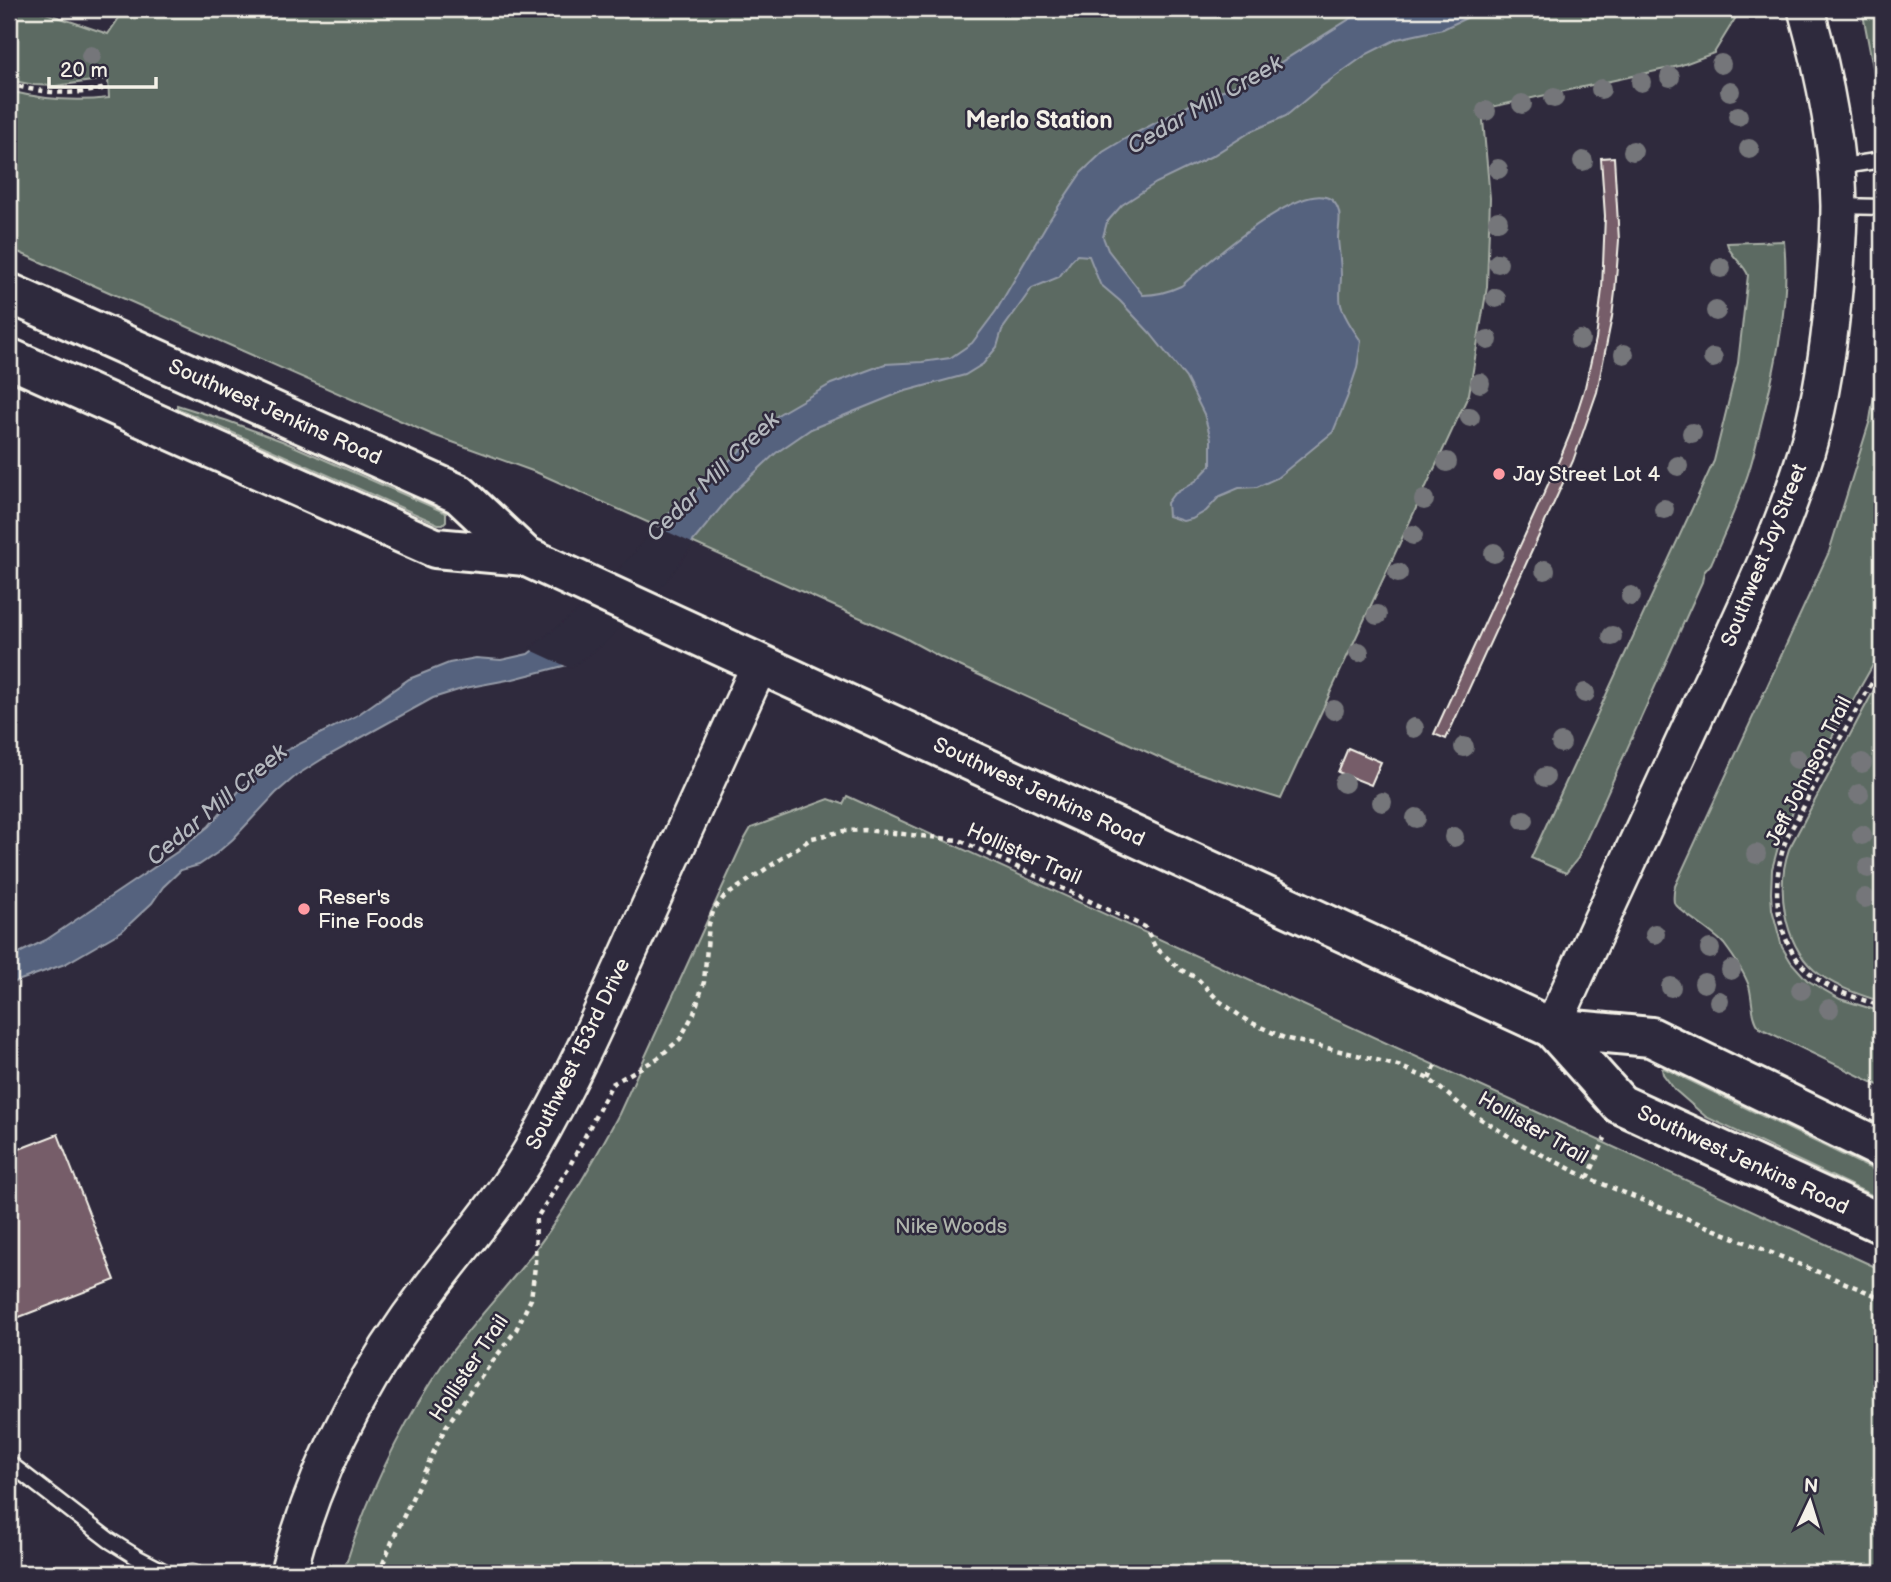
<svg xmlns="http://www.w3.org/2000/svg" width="1891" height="1582" font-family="'Balsamiq Sans',sans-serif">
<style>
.green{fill:#5b6b62;stroke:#a8aea5;stroke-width:2}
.water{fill:#55627e;stroke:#959ba8;stroke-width:2}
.pier{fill:#2f2a3d}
.building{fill:#765d69;stroke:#f4f1e8;stroke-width:2}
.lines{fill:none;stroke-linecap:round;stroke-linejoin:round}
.service-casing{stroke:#f4f1e8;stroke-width:19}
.tertiary-casing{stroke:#f4f1e8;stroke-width:40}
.secondary-casing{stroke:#f4f1e8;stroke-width:44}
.path{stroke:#f4f1e8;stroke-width:4.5;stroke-dasharray:5 5;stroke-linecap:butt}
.service{stroke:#2f2a3d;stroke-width:14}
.tertiary{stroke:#2f2a3d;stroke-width:35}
.secondary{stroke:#2f2a3d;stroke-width:38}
.tree{fill:#75767a}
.poi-dot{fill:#ff9aa2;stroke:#2f2a3d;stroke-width:2.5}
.labels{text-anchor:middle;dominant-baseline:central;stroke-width:5;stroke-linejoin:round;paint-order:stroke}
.street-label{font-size:21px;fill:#f4f1e8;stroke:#2f2a3d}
.poi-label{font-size:21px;fill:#f4f1e8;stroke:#2f2a3d;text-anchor:start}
.park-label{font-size:21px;fill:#afb5ac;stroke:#2f2a3d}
.water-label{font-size:23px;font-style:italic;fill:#b4b8be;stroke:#2f2a3d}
.quarter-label{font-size:24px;font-weight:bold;fill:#f4f1e8;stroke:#2f2a3d}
</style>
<rect width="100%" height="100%" fill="#2f2a3d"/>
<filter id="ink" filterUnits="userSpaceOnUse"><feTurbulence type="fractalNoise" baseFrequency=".0143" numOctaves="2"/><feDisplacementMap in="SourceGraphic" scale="14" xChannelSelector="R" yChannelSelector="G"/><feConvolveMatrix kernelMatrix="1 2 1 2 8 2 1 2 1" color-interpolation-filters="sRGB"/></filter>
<g filter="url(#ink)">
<g class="green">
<path d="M9,9H34L108,34L125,9H1741L1714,53L1679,66L1482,109L1490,198L1487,287L1469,394L1281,799L1180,767L942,658L903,637L538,473L433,435L9,248V91C41,99 76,102 109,98L108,79L55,86L34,85L9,80Z"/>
<path d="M1862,9H1882V99H1879Z"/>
<path d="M1784,241C1790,299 1777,361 1763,417C1758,436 1754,456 1748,474C1738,505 1724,534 1711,564L1704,572L1702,582L1578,858L1566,873L1531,858L1714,461L1738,363L1748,275C1743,262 1730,257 1727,243Z"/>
<path d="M1882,345V649L1827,746L1782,833L1772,869L1771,893L1772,909L1782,947L1791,962L1807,980L1840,999L1882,1012V1087L1760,1028C1751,1017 1753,1000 1749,986C1744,972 1733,956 1724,944C1714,932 1676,910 1674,902C1673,897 1674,891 1675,886L1829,552L1870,420Z"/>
<path d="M177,405L228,421L282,441L444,512L446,513V521L443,524H438L177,408Z"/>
<path d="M1882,675V1002C1858,994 1834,987 1814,970C1783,942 1776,887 1789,849Z"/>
<path d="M847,796L1882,1270V1573H343C366,1499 400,1427 444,1362C468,1329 496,1299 522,1267C560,1220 590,1168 619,1114L743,842L751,828L829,799L843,804Z"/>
<path d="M1664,1068L1882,1174V1200L1706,1117L1675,1090L1663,1074L1662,1069Z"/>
</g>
<path class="water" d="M1371,9H1485L1443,29L1397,39L1367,54L1322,86L1286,116L1252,131L1212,156L1156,183L1122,205L1107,222L1103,237L1108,250L1143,295C1157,295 1168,292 1181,286C1200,270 1324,155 1339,212C1341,219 1338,230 1338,239C1339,251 1341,264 1341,276C1341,286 1338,299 1342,308C1346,320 1354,331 1361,341L1357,368L1347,398L1333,432L1277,478L1257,487L1239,488L1220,496L1206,511L1192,519L1183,521L1168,516L1167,503L1173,495L1197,480L1211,465V439L1204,414L1186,378L1150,333L1120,301L1100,284L1089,256L1077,255L1071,261L1059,277L1032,288L1002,330L997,347L983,364L965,375L902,392L811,429L776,453L732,494L663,578L567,665L513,679L465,688L433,698L324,758L297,775L276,793L233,839L217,853L199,865L181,870L163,887L152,903L122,931L65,964L9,984V955L19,953L46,940L177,852L209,826L244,785L285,751L356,716L409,679L449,663L476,658L501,660L528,654L576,617L637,554L669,514L715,474L779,414L831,384L885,364L922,362L950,358L972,343L996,311L1048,222L1081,173L1103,152L1128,137L1209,95L1254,79L1353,17Z"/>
<path class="pier" d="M655,526L694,544L666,581L602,645L570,668L529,649L574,614L635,552Z"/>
<g class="building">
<path d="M1614,157L1619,240L1615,292L1612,317L1597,392L1573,461L1446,739L1434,734L1561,456L1570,434L1585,387L1596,339L1602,289L1605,216L1601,158Z"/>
<path d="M1348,748L1381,762L1371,785L1338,772Z"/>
<path d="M58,1134L115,1280L9,1321V1153Z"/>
</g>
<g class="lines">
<defs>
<g id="service">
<path d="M1836,167L1882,160"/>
<path d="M1840,206L1882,207"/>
<path d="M9,1463L109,1540L138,1558L167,1573"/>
<path d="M184,1573L193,1572L196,1573"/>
</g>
<g id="tertiary">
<path d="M1552,1028C1599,924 1647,821 1695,717C1735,631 1778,544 1806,453C1819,409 1826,365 1831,320C1835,282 1839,244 1839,206C1838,143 1823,70 1806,9"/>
<path d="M288,1573C315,1469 365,1373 431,1287C465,1242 502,1200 531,1151C575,1075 610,994 646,914C684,830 722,747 760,664"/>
</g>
<g id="secondary">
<path d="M9,293L459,494L525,556L1552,1028"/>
<path d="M9,358L435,548L525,556"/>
<path d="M1882,1149L1651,1037L1552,1028L1620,1104L1882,1224"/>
</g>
</defs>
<use href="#service" class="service-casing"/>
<use href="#tertiary" class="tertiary-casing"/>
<use href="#secondary" class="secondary-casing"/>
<g class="path">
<path d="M9,84C41,93 74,96 106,88"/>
<path d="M1882,666C1855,712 1828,758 1804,806C1797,820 1787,834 1783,849C1771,889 1776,944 1810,973C1830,991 1857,998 1882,1006"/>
<path d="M1429,1079L1437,1062"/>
<path d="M1588,1178L1605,1138"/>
<path d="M379,1573L394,1537L445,1428L472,1389L516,1330L531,1299L535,1266L536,1219L568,1169L612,1084L658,1058L680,1039L694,1013L704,982L709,924L714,909L724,897L812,838L844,831L865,830L959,840L1145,927L1155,947L1181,970L1197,978L1218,1000L1246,1020L1284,1038L1370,1058L1401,1067L1429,1079L1468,1111L1523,1145L1588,1178L1882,1298"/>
</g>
<use href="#service" class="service"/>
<use href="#tertiary" class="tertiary"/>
<use href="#secondary" class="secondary"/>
</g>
<g class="tree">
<circle cx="91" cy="56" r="10"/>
<circle cx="1721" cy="64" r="10"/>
<circle cx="1670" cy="77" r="10"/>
<circle cx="1641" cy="82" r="10"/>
<circle cx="1601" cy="89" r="10"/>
<circle cx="1730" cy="91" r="10"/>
<circle cx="1554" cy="98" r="10"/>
<circle cx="1522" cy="104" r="10"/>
<circle cx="1486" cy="111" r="10"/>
<circle cx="1738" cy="116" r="10"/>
<circle cx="1749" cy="149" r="10"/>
<circle cx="1633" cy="151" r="10"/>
<circle cx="1583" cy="161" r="10"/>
<circle cx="1498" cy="169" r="10"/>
<circle cx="1498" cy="221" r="10"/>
<circle cx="1498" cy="263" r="10"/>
<circle cx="1721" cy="268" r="10"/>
<circle cx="1496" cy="298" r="10"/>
<circle cx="1716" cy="311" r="10"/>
<circle cx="1488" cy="340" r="10"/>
<circle cx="1580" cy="340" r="10"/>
<circle cx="1624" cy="354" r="10"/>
<circle cx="1713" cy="358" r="10"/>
<circle cx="1480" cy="383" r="10"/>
<circle cx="1470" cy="417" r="10"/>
<circle cx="1692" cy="433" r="10"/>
<circle cx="1447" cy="462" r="10"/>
<circle cx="1678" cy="466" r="10"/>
<circle cx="1424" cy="500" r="10"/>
<circle cx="1664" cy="509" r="10"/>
<circle cx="1413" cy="535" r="10"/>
<circle cx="1494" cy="553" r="10"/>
<circle cx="1545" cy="570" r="10"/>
<circle cx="1398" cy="573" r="10"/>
<circle cx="1631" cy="596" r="10"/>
<circle cx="1377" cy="615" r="10"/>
<circle cx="1612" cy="636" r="10"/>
<circle cx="1359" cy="652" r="10"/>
<circle cx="1585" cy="693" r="10"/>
<circle cx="1334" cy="710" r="10"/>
<circle cx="1414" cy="728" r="10"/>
<circle cx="1561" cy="743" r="10"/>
<circle cx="1464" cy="747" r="10"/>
<circle cx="1797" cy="759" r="10"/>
<circle cx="1862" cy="763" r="10"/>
<circle cx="1545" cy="777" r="10"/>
<circle cx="1344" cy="783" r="10"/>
<circle cx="1859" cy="794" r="10"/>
<circle cx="1382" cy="802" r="10"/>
<circle cx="1416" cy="818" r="10"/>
<circle cx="1524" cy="820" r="10"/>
<circle cx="1862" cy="835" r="10"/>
<circle cx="1454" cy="837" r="10"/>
<circle cx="1756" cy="854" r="10"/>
<circle cx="1868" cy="868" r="10"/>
<circle cx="1865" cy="898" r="10"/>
<circle cx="1655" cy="934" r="10"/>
<circle cx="1710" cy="949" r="10"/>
<circle cx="1731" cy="970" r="10"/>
<circle cx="1704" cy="983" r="10"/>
<circle cx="1671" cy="987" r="10"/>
<circle cx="1801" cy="990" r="10"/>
<circle cx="1719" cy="1001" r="10"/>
<circle cx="1829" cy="1009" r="10"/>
</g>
</g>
<g class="poi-dot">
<circle cx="1499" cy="474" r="7"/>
<circle cx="304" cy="909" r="7"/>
</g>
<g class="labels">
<g class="street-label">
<text transform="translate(275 412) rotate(24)">Southwest Jenkins Road</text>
<text transform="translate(1764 555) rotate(-68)">Southwest Jay Street</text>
<text transform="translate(1809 771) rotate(-63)">Jeff Johnson Trail</text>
<text transform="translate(1039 792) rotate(25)">Southwest Jenkins Road</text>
<text transform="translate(1024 854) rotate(24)">Hollister Trail</text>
<text transform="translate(578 1054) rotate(-64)">Southwest 153rd Drive</text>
<text transform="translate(1533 1128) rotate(30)">Hollister Trail</text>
<text transform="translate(1743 1160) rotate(25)">Southwest Jenkins Road</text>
<text transform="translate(469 1368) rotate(-56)">Hollister Trail</text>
</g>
<g class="poi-label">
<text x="1513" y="474">Jay Street Lot 4</text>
<text x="318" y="897">Reser's<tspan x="318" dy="24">Fine Foods</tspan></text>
</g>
<g class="park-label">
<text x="951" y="1226">Nike Woods</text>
</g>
<g class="water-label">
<text transform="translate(1205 105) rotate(-30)">Cedar Mill Creek</text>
<text transform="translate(713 477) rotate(-44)">Cedar Mill Creek</text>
<text transform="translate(217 805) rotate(-40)">Cedar Mill Creek</text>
</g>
<g class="quarter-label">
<text x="1039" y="120">Merlo Station</text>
</g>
</g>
<rect width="1891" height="1582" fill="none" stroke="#2f2a3d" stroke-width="35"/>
<rect x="18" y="18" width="1856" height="1547" fill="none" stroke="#f4f1e8" stroke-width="2.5" filter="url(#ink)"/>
<g transform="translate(1810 1502) rotate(4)" stroke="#2f2a3d" stroke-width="5" paint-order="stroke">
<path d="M0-5L12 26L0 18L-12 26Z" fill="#f4f1e8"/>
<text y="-10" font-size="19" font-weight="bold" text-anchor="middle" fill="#f4f1e8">N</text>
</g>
<path d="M49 77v10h107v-10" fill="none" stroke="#f4f1e8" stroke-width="3.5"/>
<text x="60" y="77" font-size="21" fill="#f4f1e8" stroke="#2f2a3d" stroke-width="5" paint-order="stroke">20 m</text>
</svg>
